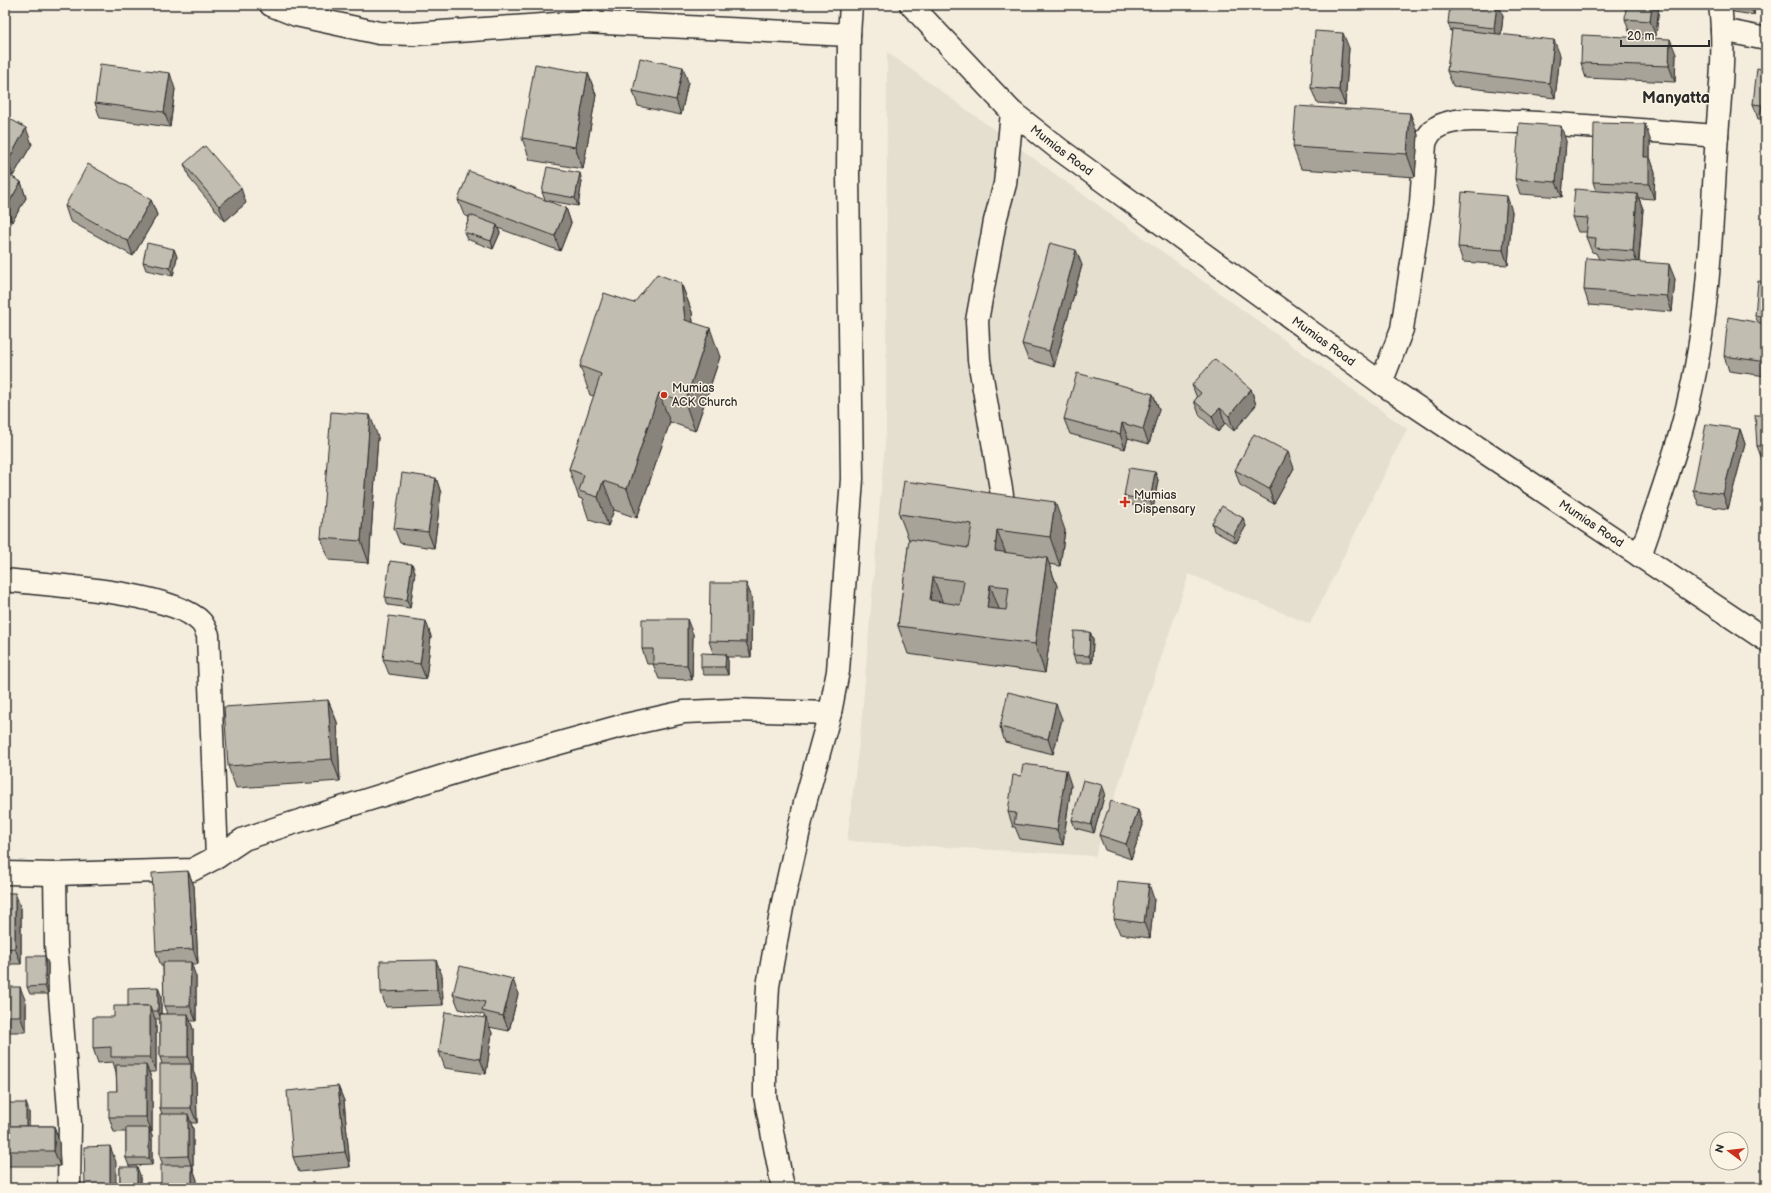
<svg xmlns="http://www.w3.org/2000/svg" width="1771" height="1193" font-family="'Balsamiq Sans',sans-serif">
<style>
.built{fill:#e5dfd0}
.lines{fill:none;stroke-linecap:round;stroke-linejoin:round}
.street-casing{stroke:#2b2b2b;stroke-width:25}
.secondary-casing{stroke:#2b2b2b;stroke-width:25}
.street{stroke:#fcf5e5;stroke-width:22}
.secondary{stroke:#fcf5e5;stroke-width:22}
.wall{fill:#a7a398;stroke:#2b2b2b}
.shaded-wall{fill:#88847c;stroke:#2b2b2b}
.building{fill:#c2bdb1;stroke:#2b2b2b;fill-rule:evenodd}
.poi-dot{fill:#c8321e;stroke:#fcf5e5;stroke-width:1.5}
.labels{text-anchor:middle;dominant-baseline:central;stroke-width:3;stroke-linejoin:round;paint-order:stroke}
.street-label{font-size:12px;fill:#2b2b2b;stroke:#fcf5e5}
.poi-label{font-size:12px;fill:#2b2b2b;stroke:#fcf5e5;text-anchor:start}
.district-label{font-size:16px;font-weight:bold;fill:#2b2b2b;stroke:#fcf5e5}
</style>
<rect width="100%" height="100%" fill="#f4edde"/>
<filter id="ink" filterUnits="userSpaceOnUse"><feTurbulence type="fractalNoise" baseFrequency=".025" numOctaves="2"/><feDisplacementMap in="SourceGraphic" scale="8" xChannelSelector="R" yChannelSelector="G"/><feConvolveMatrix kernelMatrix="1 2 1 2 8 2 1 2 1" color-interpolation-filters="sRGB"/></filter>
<g filter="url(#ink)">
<path class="built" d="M887,52L1407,429L1310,624L1189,574L1095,856L847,841L861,726L886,430Z"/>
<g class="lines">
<defs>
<g id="street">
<path d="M271,5L296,15L379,33L414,34L584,22L849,35"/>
<path d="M1722,30L1766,39"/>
<path d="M1381,383L1402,329L1421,203L1425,144C1429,130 1438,125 1451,122C1472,117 1497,122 1519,122C1585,125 1651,131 1717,136"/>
<path d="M1002,495L979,360L977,321L995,221L1005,184L1012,112"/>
<path d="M1640,556C1656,509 1674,461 1686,412C1708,327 1711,237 1716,150C1719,102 1726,53 1720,5"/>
<path d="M5,580C48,585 173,592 201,622C204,625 206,631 208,635L217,857"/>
<path d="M5,873L55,874L192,870L217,857L244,839L277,828L466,769L621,726L684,712L734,710L830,713"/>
<path d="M55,874L56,945L70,1123L69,1188"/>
<path d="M783,1188L765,1096V1042L768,986L783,902L805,803L830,713L838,671L852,479L848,174L849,35L851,5"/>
</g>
<g id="secondary">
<path id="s1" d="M911,5L1012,112L1059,149L1381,383L1766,640"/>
</g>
</defs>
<use href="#street" class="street-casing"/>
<use href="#secondary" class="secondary-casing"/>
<use href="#street" class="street"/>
<use href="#secondary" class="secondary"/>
</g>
<g class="wall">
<path d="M1659,5L1656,36L1630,34L1625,19Z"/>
<path d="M1732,5H1755L1754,15L1734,12Z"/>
<path d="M1503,16L1501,34L1560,55L1555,98L1453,86L1447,71L1452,34L1448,23Z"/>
<path d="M1349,48L1345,105L1317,103L1311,88Z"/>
<path d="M1676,54L1675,82L1586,78L1581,63Z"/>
<path d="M1766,70V132H1765L1761,119H1758L1753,104Z"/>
<path d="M588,73L596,95L583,169L530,160L522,138Z"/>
<path d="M688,82L681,115L638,106L633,91Z"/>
<path d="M175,89L170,127L100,118L95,103Z"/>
<path d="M1410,113L1418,135L1415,177L1301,169L1293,147Z"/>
<path d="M5,116L32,144L13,176L5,171Z"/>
<path d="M1650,139V157L1655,172L1654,199L1639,198L1643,209L1639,262L1675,279L1672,312L1589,305L1584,290L1599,259L1596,253L1592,252L1586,237L1587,232H1578L1572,217L1596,191L1593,182Z"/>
<path d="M1566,141L1562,197L1520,194L1515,179Z"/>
<path d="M184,164L246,203L225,221L190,179Z"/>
<path d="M5,173L21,182L26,198L12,222L5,217Z"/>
<path d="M582,181L578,206L545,200L542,192Z"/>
<path d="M151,200L157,215L133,256L70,221L65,206Z"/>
<path d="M458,200L566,208L571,223L560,251L498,228L500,233L493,249L467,239L464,232L469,217L464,215Z"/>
<path d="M1512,211L1508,265L1463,262L1458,247Z"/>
<path d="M174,249L177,257L173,276L146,270L143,262Z"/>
<path d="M1082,265L1054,367L1028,359L1022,344Z"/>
<path d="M1766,282V376L1729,371L1724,356L1758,322L1755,316Z"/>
<path d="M681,283L692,312L693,322L720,357L695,431L670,422L637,518L614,510L608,526L589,520L582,499L579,498L569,469L594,396L590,395L580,366L634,303Z"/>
<path d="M1192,385L1251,389L1256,405L1234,431L1225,423L1218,432L1200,416L1194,401L1197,398Z"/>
<path d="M1153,394L1159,409L1149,444L1128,438L1125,449L1070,434L1064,419Z"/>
<path d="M1766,415V462H1763L1757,446Z"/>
<path d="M1740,429L1745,444L1728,509L1699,505L1693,490Z"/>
<path d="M378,437L369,563L329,560L321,538Z"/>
<path d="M1294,468L1274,504L1240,485L1235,470Z"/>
<path d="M1155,472L1158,480L1153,509L1127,504L1124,496Z"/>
<path d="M436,478L441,493L434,548L400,543L394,528Z"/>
<path d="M899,514L1065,530L1060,566L1049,564L1057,586L1045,673L908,654L898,626L909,540Z"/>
<path d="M1243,518L1246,526L1236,543L1214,531L1212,523Z"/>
<path d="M412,564L415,572L410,608L388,605L385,597Z"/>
<path d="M746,583L752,598L751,657H727L728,661V675H704L701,667L713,653L709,641Z"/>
<path d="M1090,632L1093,639L1092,663H1076L1073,655Z"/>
<path d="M693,634L692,680L659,679L653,664H647L642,649Z"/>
<path d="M431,636L426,679L389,674L383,659Z"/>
<path d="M328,700L337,722L340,781L236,788L228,766Z"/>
<path d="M1062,719L1053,754L1005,742L1000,727Z"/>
<path d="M1071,785L1063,845L1020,839L1015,827H1013L1008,812Z"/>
<path d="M1102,785L1105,793L1094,833L1075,828L1072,820Z"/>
<path d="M1138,810L1143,825L1131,859L1105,850L1099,835Z"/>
<path d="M188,871L194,886L198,964H191L196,977V1021H190L193,1029V1071L196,1079L197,1123H191L193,1129V1169L197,1180L163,1165L160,1157L162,1114L160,1108L162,1064L160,1057V1019H155L156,1021V1072H149L152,1080V1132H150L152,1136V1165L129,1166L126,1158V1132H114L109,1117L117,1091L116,1072L113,1062L98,1063L93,1048L114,1017L128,1006L161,995V1014H167L164,1006L163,966H161L156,951Z"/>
<path d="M5,893L21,908V964H5Z"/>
<path d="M1154,899L1150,938L1120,934L1114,919Z"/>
<path d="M48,963V994H30L27,987Z"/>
<path d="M442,975L443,1005L386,1007L381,992Z"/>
<path d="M5,987L26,1002V1032H5Z"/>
<path d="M453,994H518L509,1031L489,1027L492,1033L486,1074L445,1068L439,1052L485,1018L484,1015L459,1009Z"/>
<path d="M338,1086L344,1101L350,1167L299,1172L293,1157Z"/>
<path d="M29,1111V1126H54L59,1141L60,1166H5V1126Z"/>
<path d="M120,1167L140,1175V1188H120Z"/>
</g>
<g class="shaded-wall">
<path d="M1497,5H1499L1503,16L1500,43L1494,28Z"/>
<path d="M1652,5H1659L1656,36L1650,21Z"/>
<path d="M1750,5H1755L1754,15Z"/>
<path d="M1343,33L1349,48L1345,105L1339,90Z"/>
<path d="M1670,39L1676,54L1675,82L1669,66Z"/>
<path d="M1554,40L1560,55L1555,98L1549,83Z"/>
<path d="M683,67L688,82L681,115L676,100Z"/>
<path d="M170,73L175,89L170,127L164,112Z"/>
<path d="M588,73L596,95L583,169L575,147Z"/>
<path d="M1410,113L1418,135L1415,177L1407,154Z"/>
<path d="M1645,124L1650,139V157L1655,172L1654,199L1649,184L1644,157Z"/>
<path d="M1561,126L1566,141L1562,197L1556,182Z"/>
<path d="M26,128L32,144L13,176L8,161Z"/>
<path d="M580,173L582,181L578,206L575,198Z"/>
<path d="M21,182L26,198L12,222L7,206Z"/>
<path d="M241,188L246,203L225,221L219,206Z"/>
<path d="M1637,194L1643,209L1638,266L1633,251Z"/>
<path d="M1507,196L1512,211L1508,265L1503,250Z"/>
<path d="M151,200L157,215L133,256L128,241Z"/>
<path d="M566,208L571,223L560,251L555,236Z"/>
<path d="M497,225L500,233L493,249L491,241Z"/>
<path d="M174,249L177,257L173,276L170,268Z"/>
<path d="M1076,250L1082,265L1054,367L1049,351Z"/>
<path d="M1669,264L1675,279L1672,312L1667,296Z"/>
<path d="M681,283L692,312L695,349L685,320Z"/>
<path d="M710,328L720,357L695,431L685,402Z"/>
<path d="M1251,389L1256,405L1234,431L1229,416Z"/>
<path d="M659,393L670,422L637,518L627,489Z"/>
<path d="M1153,394L1159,409L1149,444L1143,429Z"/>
<path d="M1220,408L1225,423L1218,432L1212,416Z"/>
<path d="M370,415L378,437L369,563L361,541Z"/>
<path d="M1122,423L1128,438L1125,449L1120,434Z"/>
<path d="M1740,429L1745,444L1728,509L1723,494Z"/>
<path d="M1288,452L1294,468L1274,504L1269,489Z"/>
<path d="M1155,472L1158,480L1153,509L1150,501Z"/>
<path d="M436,478L441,493L434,548L428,532Z"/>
<path d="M603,481L614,510L608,526L598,497Z"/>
<path d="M1055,502L1065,530L1060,566L1050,537Z"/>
<path d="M1243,518L1246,526L1236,543L1233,536Z"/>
<path d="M997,530L1008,559L995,551Z"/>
<path d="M1047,558L1057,586L1045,673L1035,644Z"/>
<path d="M412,564L415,572L410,608L407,600Z"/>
<path d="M933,577L944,606L930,600Z"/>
<path d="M746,583L752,598L751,657L746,642Z"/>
<path d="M990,585L1001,614L987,608Z"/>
<path d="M687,619L693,634L692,680L687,665Z"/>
<path d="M426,621L431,636L426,679L420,664Z"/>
<path d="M1090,632L1093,639L1092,663L1089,656Z"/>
<path d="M726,654L728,661V675L725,667Z"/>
<path d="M328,700L337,722L340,781L332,759Z"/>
<path d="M1056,704L1062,719L1053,754L1048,739Z"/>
<path d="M1066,770L1071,785L1063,845L1057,830Z"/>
<path d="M1102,785L1105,793L1094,833L1091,825Z"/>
<path d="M1138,810L1143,825L1131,859L1126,844Z"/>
<path d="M188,871L194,886L198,964L193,949Z"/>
<path d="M1149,884L1154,899L1150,938L1144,923Z"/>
<path d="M15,893L21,908V964L15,948Z"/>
<path d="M45,956L48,963V994L45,986Z"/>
<path d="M436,960L442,975L443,1005L437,990Z"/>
<path d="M191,962L196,977V1021L190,1006Z"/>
<path d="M513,979L518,994L509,1031L503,1016Z"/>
<path d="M20,987L26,1002V1032L20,1016Z"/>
<path d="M158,987L161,995V1019L158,1011Z"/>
<path d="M150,1006L156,1021V1072L150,1057Z"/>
<path d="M188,1014L193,1029V1071L196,1079L197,1123L191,1108V1065L188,1057Z"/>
<path d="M486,1018L492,1033L486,1074L480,1059Z"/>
<path d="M146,1065L152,1080V1132L146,1117Z"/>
<path d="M338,1086L344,1101L350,1167L345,1152Z"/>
<path d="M26,1103L29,1111V1137L26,1129Z"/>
<path d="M188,1114L193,1129V1169L197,1180V1188H192V1168L188,1156Z"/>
<path d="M54,1126L59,1141L60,1166L54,1151Z"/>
<path d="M149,1128L152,1136V1165L149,1158Z"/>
<path d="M110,1146L116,1162V1188H110Z"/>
<path d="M137,1167L140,1175V1188H137Z"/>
</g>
<g class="building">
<path d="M1450,5H1497L1494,28L1448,23Z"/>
<path d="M1626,5H1652L1650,21L1625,19Z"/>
<path d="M1452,29L1554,40L1549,83L1447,71Z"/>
<path d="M1315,31L1343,33L1339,90L1311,88Z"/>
<path d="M1582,35L1670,39L1669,66L1581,63Z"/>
<path d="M640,58L683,67L676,100L633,91Z"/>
<path d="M100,64L170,73L164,112L95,103Z"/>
<path d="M535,64L588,73L575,147L522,138Z"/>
<path d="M1757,68L1766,70V117H1760L1762,105L1753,104Z"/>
<path d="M1296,106L1410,113L1407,154L1293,147Z"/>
<path d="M5,116L26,128L8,161L5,159Z"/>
<path d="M1519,123L1561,126L1556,182L1515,179Z"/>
<path d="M1594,123L1645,124L1644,157H1649V184L1593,182Z"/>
<path d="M205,146L241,188L219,206L184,164Z"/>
<path d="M88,164L151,200L128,241L65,206Z"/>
<path d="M547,167L580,173L575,198L542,192Z"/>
<path d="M469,171L566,208L555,236L458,200Z"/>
<path d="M5,173L21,182L7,206L5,205Z"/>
<path d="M1766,173V185H1765Z"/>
<path d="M1575,189L1637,194L1633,251L1595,248L1596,238L1586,237L1588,218L1572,217Z"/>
<path d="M1462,192L1507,196L1503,250L1458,247Z"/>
<path d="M470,215L497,225L491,241L464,232Z"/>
<path d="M147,243L174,249L170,268L143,262Z"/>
<path d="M1050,243L1076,250L1049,351L1022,344Z"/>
<path d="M1586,258L1669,264L1667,296L1584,290Z"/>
<path d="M657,274L681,283L685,320L710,328L685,402L659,393L627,489L603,481L598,497L579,491L584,475L569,469L601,374L580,366L604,293L634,303Z"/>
<path d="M1758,281L1766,282V317L1755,316Z"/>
<path d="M1728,317L1766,324V362L1724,356Z"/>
<path d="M1215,359L1251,389L1229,416L1220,408L1212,416L1194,401L1201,393L1192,385Z"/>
<path d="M1077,373L1153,394L1143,429L1122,423L1120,434L1064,419Z"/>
<path d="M331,412L370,415L361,541L321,538Z"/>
<path d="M1755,415H1766V446H1757Z"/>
<path d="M1706,424L1740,429L1723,494L1693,490Z"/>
<path d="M1254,434L1288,452L1269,489L1235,470Z"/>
<path d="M1129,468L1155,472L1150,501L1124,496Z"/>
<path d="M402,473L436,478L428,532L394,528Z"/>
<path d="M904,481L1055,502L1050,537L997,530L995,551L1047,558L1035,644L898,626L909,539L968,548L972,524L899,514ZM933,577L964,581L960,605L930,600ZM990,585L1009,587L1006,610L987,608Z"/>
<path d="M1222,506L1243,518L1233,536L1212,523Z"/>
<path d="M390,561L412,564L407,600L385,597Z"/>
<path d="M710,583H746V642L709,641Z"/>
<path d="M389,616L426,621L420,664L383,659Z"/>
<path d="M642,619H687V665L653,664V649H642Z"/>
<path d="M1074,631L1090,632L1089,656L1073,655Z"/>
<path d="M701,653L726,654L725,667H701Z"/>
<path d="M1008,692L1056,704L1048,739L1000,727Z"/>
<path d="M328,700L332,759L228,766L224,707Z"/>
<path d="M1023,764L1066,770L1057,830L1014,824L1016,813L1008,812L1013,775L1021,776Z"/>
<path d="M1083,780L1102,785L1091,825L1072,820Z"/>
<path d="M1111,801L1138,810L1126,844L1099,835Z"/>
<path d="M188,871L193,949L156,951L152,873Z"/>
<path d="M1118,881L1149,884L1144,923L1114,919Z"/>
<path d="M5,893H15V948L5,949Z"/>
<path d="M27,956H45V986L27,987Z"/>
<path d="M436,960L437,990L381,992L380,961Z"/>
<path d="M163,962H191L190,1006H164Z"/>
<path d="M460,966L513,979L503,1016L482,1011L485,1002L453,994Z"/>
<rect x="5" y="987" width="15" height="29"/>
<path d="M158,987V1011H152L150,1006H128V988Z"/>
<path d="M114,1006H150V1057H111V1047L93,1048V1017H114Z"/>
<path d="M445,1012L486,1018L480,1059L439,1052Z"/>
<rect x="160" y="1014" width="28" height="43"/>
<rect x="160" y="1064" width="31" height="44"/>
<path d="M116,1065H146V1117H109V1091H117Z"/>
<path d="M338,1086L345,1152L293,1157L287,1091Z"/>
<rect x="6" y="1103" width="20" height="23"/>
<path d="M160,1114H188V1156L160,1157Z"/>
<rect x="5" y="1126" width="49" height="25"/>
<rect x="126" y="1128" width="23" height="30"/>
<path d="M110,1146V1188H85L84,1147Z"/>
<rect x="161" y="1165" width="31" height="23"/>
<path d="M120,1167H137V1187L120,1188Z"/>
<path d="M503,1183L543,1188H502Z"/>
<rect x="655" y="1186" width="62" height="2"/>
</g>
</g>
<g class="poi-dot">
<circle cx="664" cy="395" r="4"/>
<path d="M1123 496h4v4h4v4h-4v4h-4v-4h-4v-4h4z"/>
</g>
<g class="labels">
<g class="street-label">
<text stroke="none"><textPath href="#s1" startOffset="210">Mumias Road</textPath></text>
<text stroke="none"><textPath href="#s1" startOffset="534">Mumias Road</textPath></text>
<text stroke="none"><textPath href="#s1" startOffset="858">Mumias Road</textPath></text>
</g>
<g class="poi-label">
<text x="672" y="388">Mumias<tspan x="672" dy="14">ACK Church</tspan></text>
<text x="1134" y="495">Mumias<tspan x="1134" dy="14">Dispensary</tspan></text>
</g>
<g class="district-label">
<text x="1676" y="98">Manyatta</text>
</g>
</g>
<rect width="1771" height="1193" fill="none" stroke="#fcf5e5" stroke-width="20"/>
<rect x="10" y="10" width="1751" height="1173" fill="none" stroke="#2b2b2b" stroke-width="1.5" filter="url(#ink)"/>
<g transform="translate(1729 1151) rotate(285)"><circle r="19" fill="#fcf5e5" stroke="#a8a49b"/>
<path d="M0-3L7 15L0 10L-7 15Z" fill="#c8321e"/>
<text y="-6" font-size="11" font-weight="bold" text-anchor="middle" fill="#2b2b2b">N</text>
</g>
<path d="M1621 40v6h88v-6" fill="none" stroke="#2b2b2b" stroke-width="2"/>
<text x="1627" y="40" font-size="12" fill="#2b2b2b" stroke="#fcf5e5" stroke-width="3" paint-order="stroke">20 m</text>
</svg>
